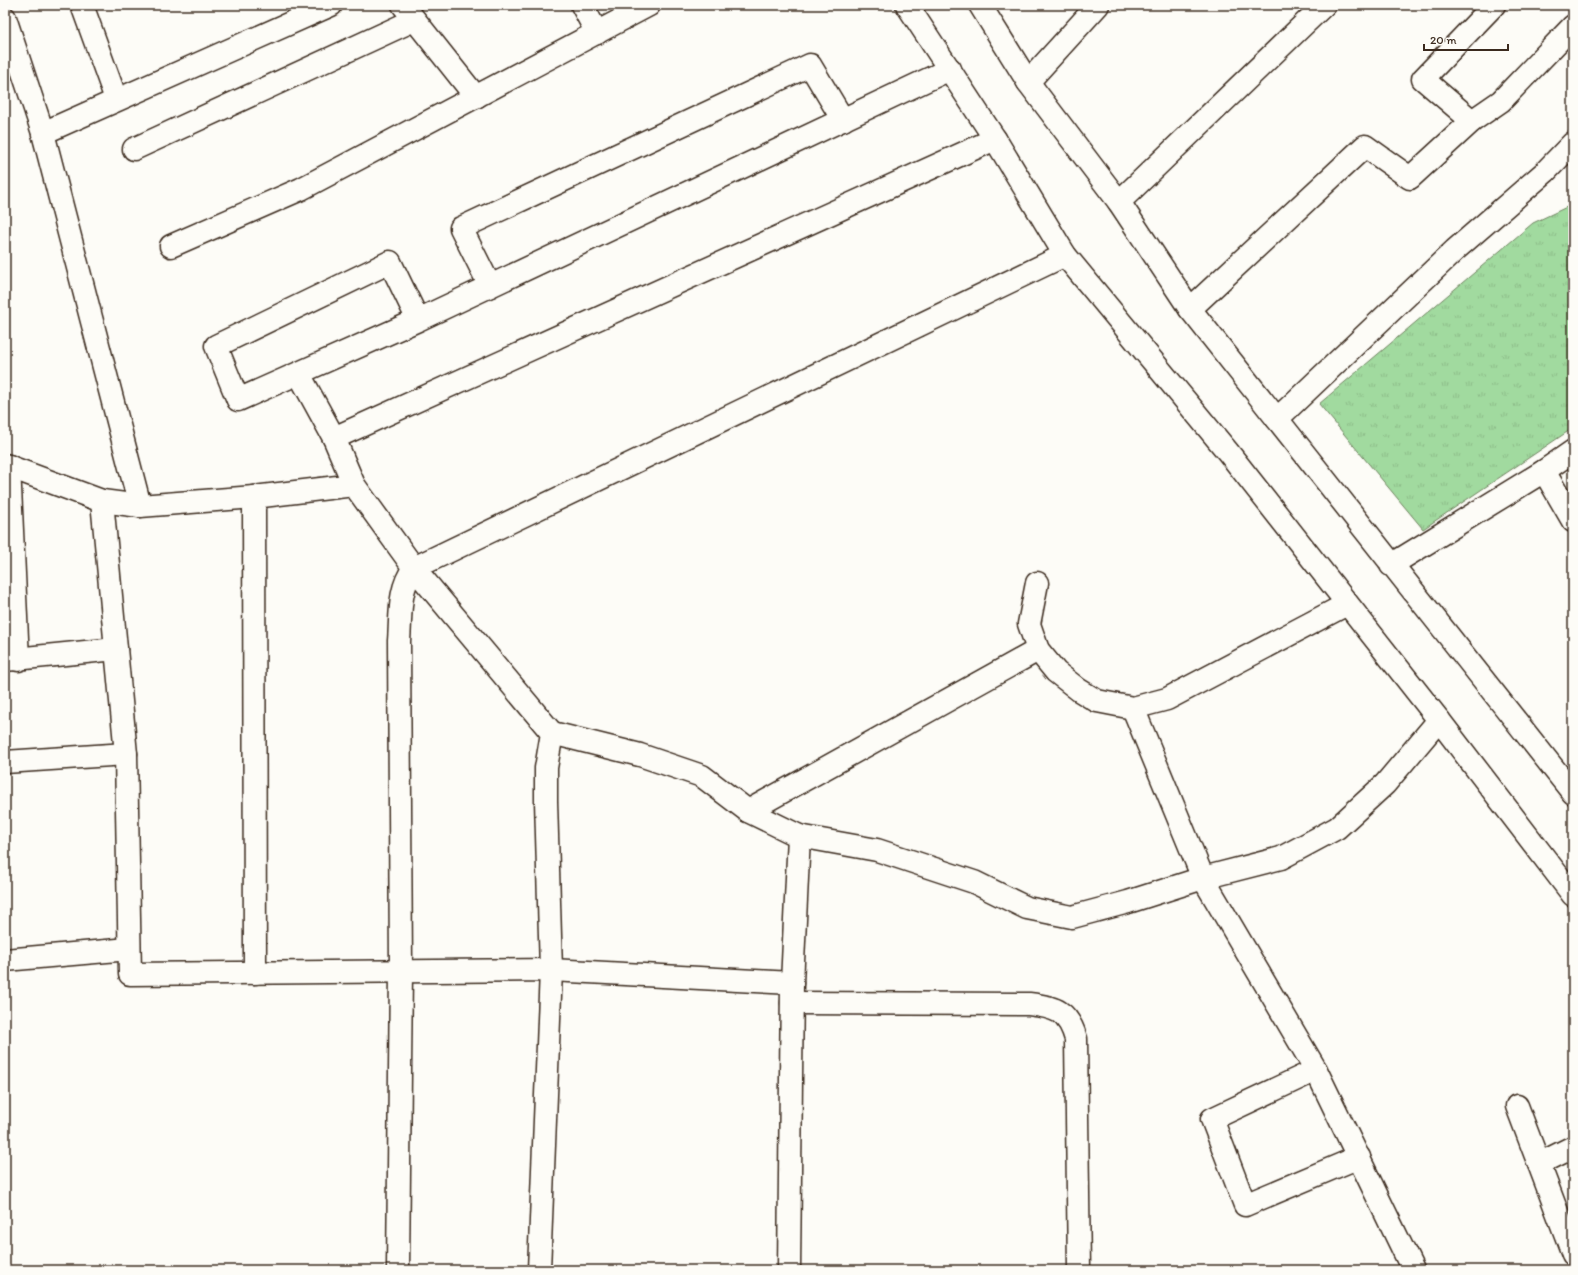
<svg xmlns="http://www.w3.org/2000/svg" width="1578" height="1275" font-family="Itim,sans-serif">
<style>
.park{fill:url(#park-tufts);stroke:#6e825e}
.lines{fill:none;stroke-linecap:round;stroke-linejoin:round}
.minor-casing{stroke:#3b2a1e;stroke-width:25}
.major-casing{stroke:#3b2a1e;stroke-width:25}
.minor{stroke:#fdfcf7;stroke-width:22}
.major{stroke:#fdfcf7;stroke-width:22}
</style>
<defs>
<pattern id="park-tufts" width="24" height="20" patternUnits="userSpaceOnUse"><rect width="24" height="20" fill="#a1da9f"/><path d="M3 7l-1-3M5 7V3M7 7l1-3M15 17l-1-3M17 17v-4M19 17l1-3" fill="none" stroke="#8cbb88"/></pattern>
</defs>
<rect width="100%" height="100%" fill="#fdfcf7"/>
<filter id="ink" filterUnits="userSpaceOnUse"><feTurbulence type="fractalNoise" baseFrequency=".025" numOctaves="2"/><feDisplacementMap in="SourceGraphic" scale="8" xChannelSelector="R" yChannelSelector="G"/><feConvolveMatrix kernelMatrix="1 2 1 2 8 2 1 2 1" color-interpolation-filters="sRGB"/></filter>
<g filter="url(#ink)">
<path class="park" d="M1573,204V428L1423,529L1319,404L1533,223Z"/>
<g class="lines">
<defs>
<g id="minor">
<path d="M82,5L116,99"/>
<path d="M403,5L476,97"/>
<path d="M582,5L597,33"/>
<path d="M5,18L43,133L140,506"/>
<path d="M1028,82L1098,5"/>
<path d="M1472,121L1501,101L1573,26"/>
<path d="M43,133L331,5"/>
<path d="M134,149L414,20"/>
<path d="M1119,202L1324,5"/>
<path d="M171,246L301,189L649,5"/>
<path d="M490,286L461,228L810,65L843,120"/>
<path d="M1190,309L1365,146L1410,178L1472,121L1423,79L1494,5"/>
<path d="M418,320L390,262L216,346L238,400L418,320L950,69"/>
<path d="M299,374L334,438L354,485L414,568L552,733L546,768V801L551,970L539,1270"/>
<path d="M1277,419L1455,250L1545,172L1573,143"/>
<path d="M334,438L995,139"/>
<path d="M5,465L102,501L140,506L254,497L354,485"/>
<path d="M9,466L18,660"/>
<path d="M1544,471L1573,521"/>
<path d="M254,497L255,973"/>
<path d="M102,501L126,754L130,974L551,970L792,983"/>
<path d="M1391,565L1544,471L1573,451"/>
<path d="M1037,583L1029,624L1038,650L1056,672L1079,690L1097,701L1133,708L1167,699L1347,604"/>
<path d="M5,660L116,649"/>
<path d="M1133,708L1203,878L1316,1070L1413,1270"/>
<path d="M552,733L640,755L702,776L748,811L799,836L877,850L974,882L1027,908L1072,917L1128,902L1203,878L1281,858L1337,828L1385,784L1439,720"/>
<path d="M5,762L126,754"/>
<path d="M748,811L1038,650"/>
<path d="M5,960L129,949"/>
<path d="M792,1003L1029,1004C1056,1007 1068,1011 1076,1039L1079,1270"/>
<path d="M1316,1070L1212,1119L1245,1205L1359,1157"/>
<path d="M1517,1106L1573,1254"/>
<path d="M1539,1164L1573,1147"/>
<path d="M398,1270L401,971L399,641C401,616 398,589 414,568L1065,255"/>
<path d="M789,1270L792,983L799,836"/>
</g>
<g id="major">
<path d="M907,5L995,139L1065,255L1228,452L1439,720L1573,895"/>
<path d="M980,5L1028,82L1119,202L1190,309L1573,793"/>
</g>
</defs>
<use href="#minor" class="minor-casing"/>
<use href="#major" class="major-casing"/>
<use href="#minor" class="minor"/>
<use href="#major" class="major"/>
</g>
</g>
<rect width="1578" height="1275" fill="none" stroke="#fdfcf7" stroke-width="20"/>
<rect x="10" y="10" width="1558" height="1255" fill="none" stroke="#3b2a1e" stroke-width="1.5" filter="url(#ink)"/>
<path d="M1424 44v6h84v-6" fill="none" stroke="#3b2a1e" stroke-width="2"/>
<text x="1430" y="44" font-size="12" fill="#3b2a1e" stroke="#fdfcf7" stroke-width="3" paint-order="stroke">20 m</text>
</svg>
